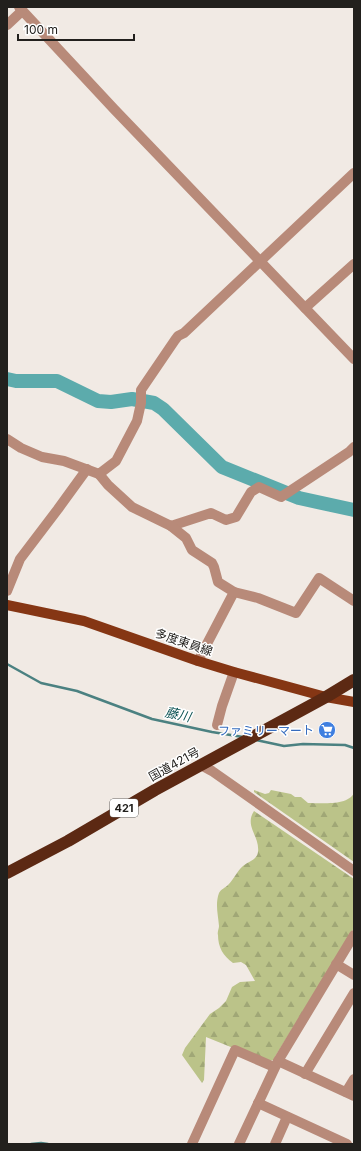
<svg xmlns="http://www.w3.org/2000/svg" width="361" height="1151" font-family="Inter,'Noto Sans JP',sans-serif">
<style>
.forest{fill:url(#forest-firs)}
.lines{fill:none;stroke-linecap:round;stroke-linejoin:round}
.stream{stroke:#4b8181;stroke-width:2.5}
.river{stroke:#5cabac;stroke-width:14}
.minor{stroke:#b88a79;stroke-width:10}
.major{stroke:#853614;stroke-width:10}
.highway{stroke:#5c2913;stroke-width:12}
.labels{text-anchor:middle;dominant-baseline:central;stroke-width:3;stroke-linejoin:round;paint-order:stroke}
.shield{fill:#fff;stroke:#646361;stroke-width:1}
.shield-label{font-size:11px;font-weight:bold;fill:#22201d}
.street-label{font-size:12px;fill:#22201d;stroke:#fff}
.shop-label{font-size:12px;fill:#366cbe;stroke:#fff;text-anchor:end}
.water-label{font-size:13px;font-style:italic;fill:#0c5354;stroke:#fff}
</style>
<defs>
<pattern id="forest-firs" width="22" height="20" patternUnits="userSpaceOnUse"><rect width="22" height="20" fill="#bbc389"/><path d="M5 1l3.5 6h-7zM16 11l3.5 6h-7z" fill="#a0a776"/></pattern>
</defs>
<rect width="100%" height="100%" fill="#f1eae4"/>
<g class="forest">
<path d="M254,790L265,794L269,793L271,790L291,794L295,797H301L308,803C320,803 348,806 354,793V862L254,792Z"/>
<path d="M254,811L354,879V928L273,1060L270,1061H265L206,1037L204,1080L202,1083L182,1055L185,1048L210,1014L219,1008L226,1001L232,987L240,982L255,981L246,965L241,962L233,963C223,956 218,947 218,935C217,932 219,929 219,926C218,914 215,904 219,893C221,889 225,888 228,885C234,879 237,871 243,866C249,861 257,860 258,852C260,836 244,826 254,811Z"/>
</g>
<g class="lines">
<g class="stream">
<path d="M7,664L41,683L77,691L152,719L212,732L243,737"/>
<path d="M256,740L284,746L303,744L345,745L354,748"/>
<path d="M31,1144L41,1143L48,1144"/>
</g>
<path class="river" d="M7,379L16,381H57L98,401L111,402L132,399L154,403L163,409L222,467L299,498L354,510"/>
<g class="minor">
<path d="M19,7L114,109L305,308L354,359"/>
<path d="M7,25L22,11"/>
<path d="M305,308L354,264"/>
<path d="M7,439L21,448L42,457L64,461L99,474L116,461L137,421L141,403V390L175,340L178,336L184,333L354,173"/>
<path d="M99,474L108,485L132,507L171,526L211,513L226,520L236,517L251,492L259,487L281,497L349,452L354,447"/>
<path d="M171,526L186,538L192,550L212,563L214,567L218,582L234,592L198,661"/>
<path d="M7,591L20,559L58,509L87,469"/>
<path d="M234,592L258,598L296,613L319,578L354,601"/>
<path d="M217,725L222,706L234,672"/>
<path d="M201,765L212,771L354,871"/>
<path d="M336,964L354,975"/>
<path d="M278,1061L354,1096"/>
<path d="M305,1074L354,993"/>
<path d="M346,1092L354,1079"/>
<path d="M258,1103L347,1144"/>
<path d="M192,1144L235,1050L274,1067"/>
<path d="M239,1144L278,1061L354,935"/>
<path d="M275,1144L287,1117"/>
</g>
<path class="major" d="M7,605L84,621L198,661L234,672L326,697L354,702"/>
<path class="highway" d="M7,873L68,841L155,790L326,697L354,680"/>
</g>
<defs>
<symbol id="supermarket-disc" viewBox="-11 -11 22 22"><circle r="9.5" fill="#3f7fe0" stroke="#fff"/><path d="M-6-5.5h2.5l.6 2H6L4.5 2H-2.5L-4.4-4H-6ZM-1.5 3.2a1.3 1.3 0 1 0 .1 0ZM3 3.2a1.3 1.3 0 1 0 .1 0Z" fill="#fff"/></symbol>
</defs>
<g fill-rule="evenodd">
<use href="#supermarket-disc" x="317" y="720" width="20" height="20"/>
</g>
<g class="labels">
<rect class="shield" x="110" y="799" width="28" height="18" rx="3"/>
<g class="shield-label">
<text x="124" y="808">421</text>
</g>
<g class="street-label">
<text transform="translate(184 642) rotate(19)">多度東員線</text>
<text transform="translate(174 764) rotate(-29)">国道421号</text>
</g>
<g class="shop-label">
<text x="314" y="730">ファミリーマート</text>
</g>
<g class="water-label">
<text transform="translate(178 714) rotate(12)">藤川</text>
</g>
</g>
<rect width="361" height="1151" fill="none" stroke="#22201d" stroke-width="16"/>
<path d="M18 34v6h116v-6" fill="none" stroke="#22201d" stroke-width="2"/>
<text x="24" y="34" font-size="12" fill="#22201d" stroke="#ffffff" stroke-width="3" paint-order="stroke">100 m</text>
</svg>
